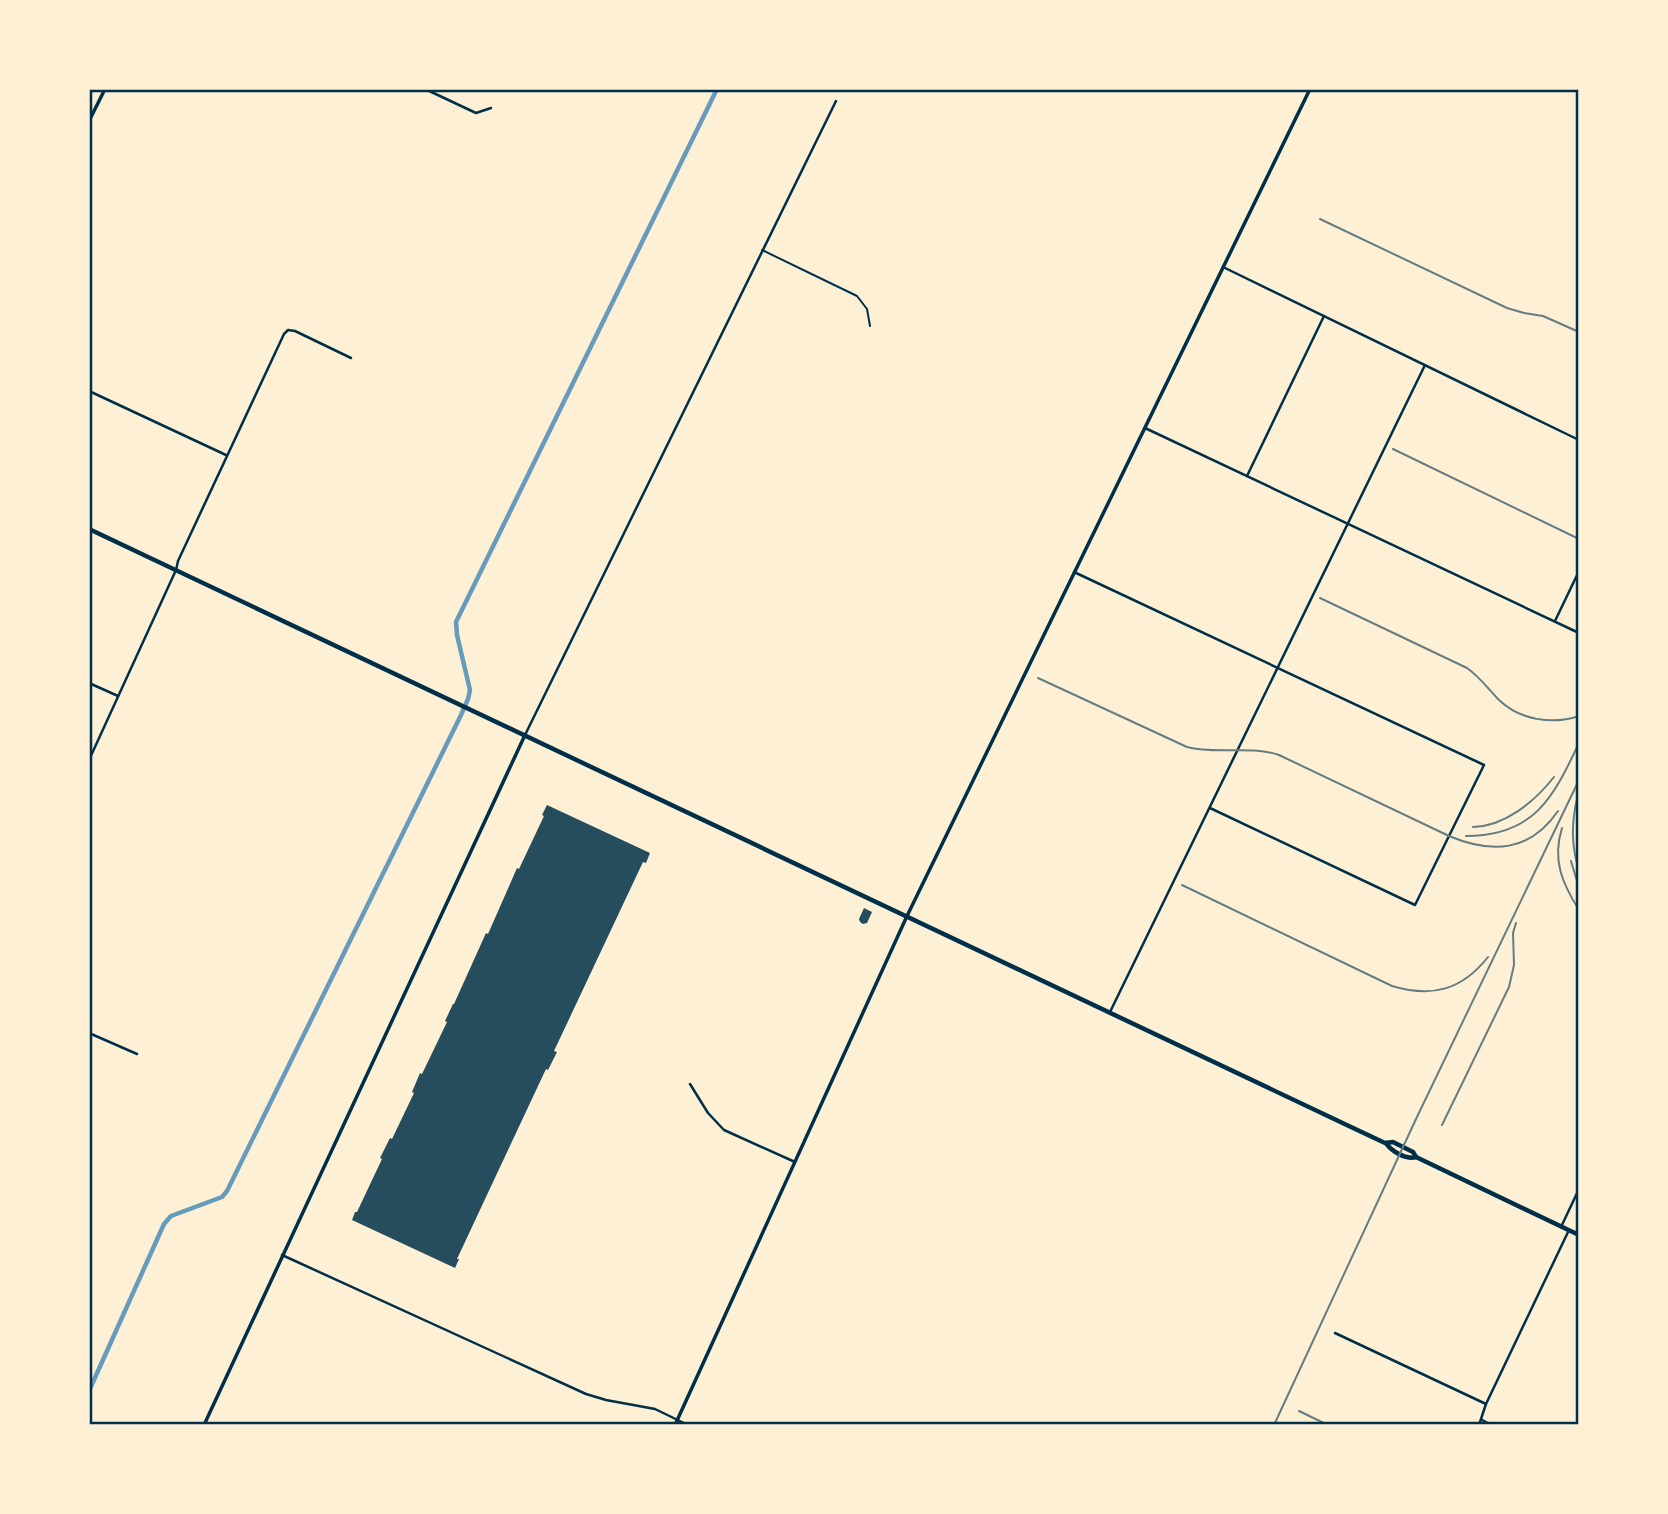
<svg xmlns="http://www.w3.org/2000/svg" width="1668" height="1514" font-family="Commissioner,sans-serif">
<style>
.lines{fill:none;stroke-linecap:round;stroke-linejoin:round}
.canal{stroke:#669bbc;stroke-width:4.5}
.building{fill:#264d5e}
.service{stroke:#003049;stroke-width:2}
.minor{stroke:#003049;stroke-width:2.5}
.tertiary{stroke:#003049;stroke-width:3.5}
.secondary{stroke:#003049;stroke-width:3.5}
.primary{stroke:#003049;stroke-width:4.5}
.rail{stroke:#657d81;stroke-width:2}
.neatline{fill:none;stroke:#003049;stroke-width:2.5}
</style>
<rect width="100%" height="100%" fill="#fdf0d5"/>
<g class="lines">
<path class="canal" d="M89,1391L164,1224L171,1216L222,1197L227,1191L461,715L468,699L470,690L457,635L456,622L717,89"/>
</g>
<g class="building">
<path d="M547,805L650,853L646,863L643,862L554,1051L557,1052L548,1070L546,1069L457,1259H459L455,1268L352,1220L355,1212H357L382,1159L380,1158L390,1138L392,1139L414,1093L412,1092L420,1073L422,1074L447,1022L445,1021L453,1004H454L486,933L488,934L517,868L519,869L544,816L542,815Z"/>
<path d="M864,908L872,912L867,923L863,924L860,922L859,919Z"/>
</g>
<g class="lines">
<path class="service" d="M762,250L857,296L867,309L870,326"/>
<g class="minor">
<path d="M425,89L476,113L491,108"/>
<path d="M1223,267L1579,440"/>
<path d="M89,391L226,455"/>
<path d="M1145,428L1579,633"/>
<path d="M1247,476L1324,316"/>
<path d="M1074,572L1484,765L1415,905L1210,808"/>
<path d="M1555,621L1579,571"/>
<path d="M89,683L118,696"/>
<path d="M525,735L836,101"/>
<path d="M89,760L176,570L178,561L284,334L288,330L295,331L351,358"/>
<path d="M1110,1012L1425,365"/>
<path d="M89,1033L137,1054"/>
<path d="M690,1084L708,1113L724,1130L795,1162"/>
<path d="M1561,1227L1579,1189"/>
<path d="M282,1255L586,1394L606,1400L655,1409L688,1425"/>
<path d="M1335,1333L1486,1404"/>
<path d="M1482,1420L1492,1425"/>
<path d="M1479,1425L1486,1404L1569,1230"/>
</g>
<path class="tertiary" d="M204,1425L525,735"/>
<g class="secondary">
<path d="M89,121L105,89"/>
<path d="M675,1425L907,916L1310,89"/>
</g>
<g class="primary">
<path d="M89,529L1351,1127L1385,1143L1393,1142L1413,1152L1416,1157"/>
<path d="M1386,1143C1391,1151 1406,1160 1416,1157L1579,1235"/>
</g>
<g class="rail">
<path d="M1320,219L1507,308L1524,313L1543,316L1579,332"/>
<path d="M1393,449L1579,539"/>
<path d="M1320,598L1467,668C1480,677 1488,689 1499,700C1520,720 1552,725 1579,716"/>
<path d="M1038,678L1187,747C1217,755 1249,745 1279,755L1449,836C1492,854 1530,852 1558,811"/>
<path d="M1577,799C1571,824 1571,846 1579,870"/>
<path d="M1473,827C1506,826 1535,801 1554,777"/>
<path d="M1562,828C1552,860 1562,883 1579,910"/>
<path d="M1466,836C1534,836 1553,798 1579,743"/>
<path d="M1571,861L1579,888"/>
<path d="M1182,885L1392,986C1432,998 1462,990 1488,957"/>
<path d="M1442,1125L1509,987L1514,965L1513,933L1516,923"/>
<path d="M1299,1411L1328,1425"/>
<path d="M1274,1425L1416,1119L1579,780"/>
</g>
</g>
<rect width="1668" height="1514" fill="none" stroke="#fdf0d5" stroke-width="182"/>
<rect x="91" y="91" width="1486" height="1332" class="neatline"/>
</svg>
